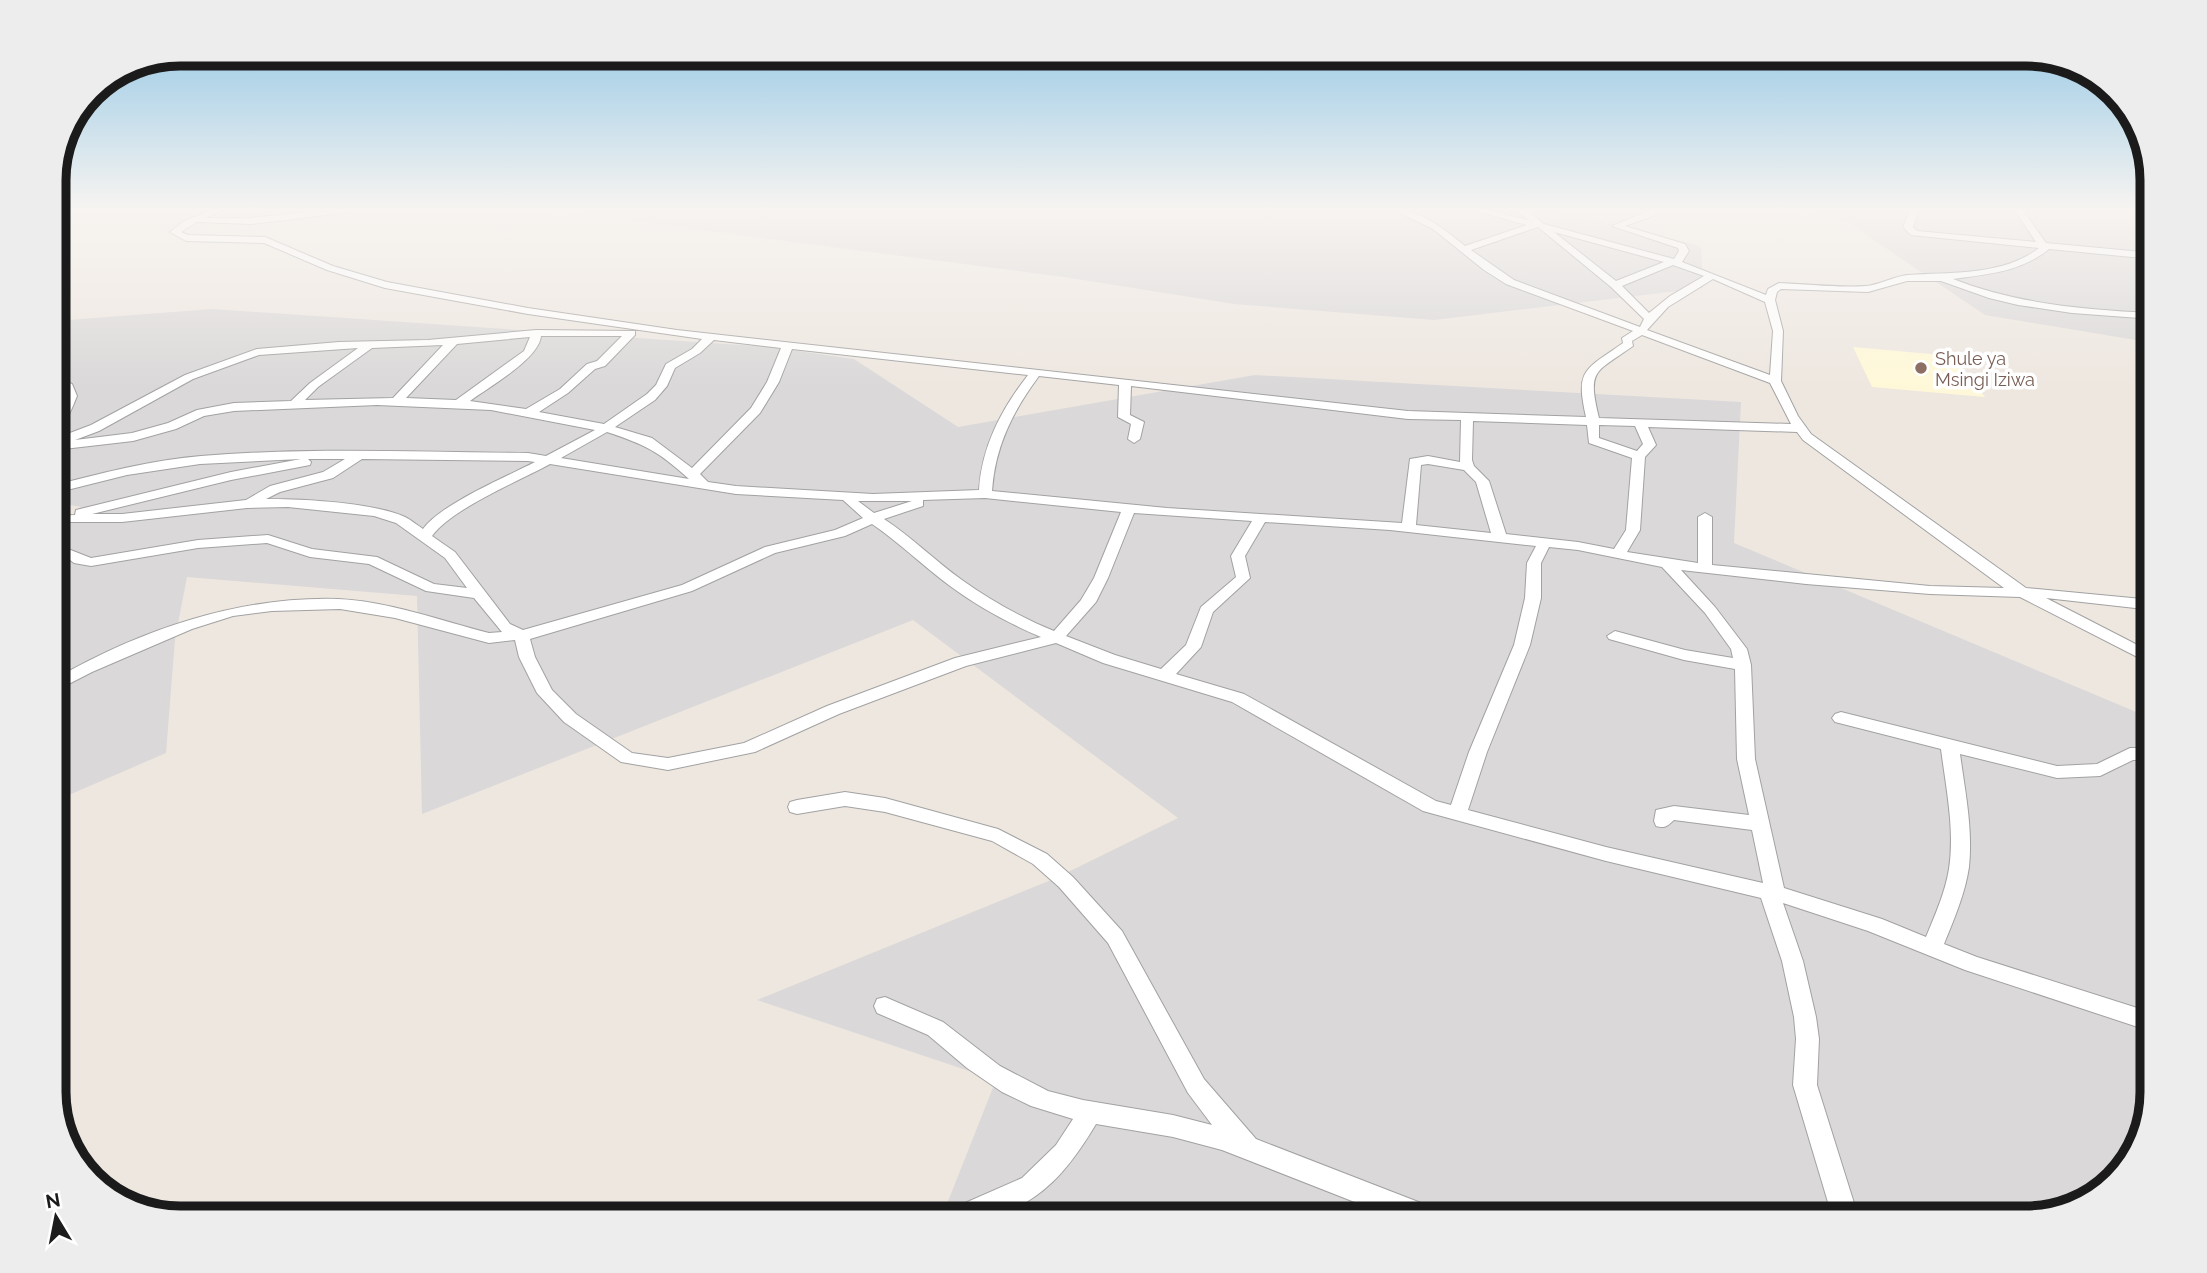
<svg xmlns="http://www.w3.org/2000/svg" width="2207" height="1273" font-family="Raleway,sans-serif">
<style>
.residential{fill:#dad8d8}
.education{fill:#fff8d8}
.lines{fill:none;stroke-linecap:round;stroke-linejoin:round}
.minor-casing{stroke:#a2a2a2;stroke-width:2}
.minor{fill:#fff;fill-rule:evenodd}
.education-dot{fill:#8d6e63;stroke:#fff;stroke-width:2.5}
.labels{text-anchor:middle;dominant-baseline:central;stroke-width:7;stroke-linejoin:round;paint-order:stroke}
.far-education-label{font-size:18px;fill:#785e54;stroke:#fff;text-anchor:start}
.rim{fill:none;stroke:#1b1b1b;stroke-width:9}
</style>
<rect width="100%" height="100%" fill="#eee7e0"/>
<g class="residential">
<path d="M538,209H1550L1701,246L1703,288L1434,320L1234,304L1064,277Z"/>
<path d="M1799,209H2153V343L1985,315L1850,224Z"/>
<path d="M212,309L770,347L854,359L958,427L1255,375L1741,402L1734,543L2153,719V1093L2136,1155L2090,1202L2027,1219H941L996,1080L757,1000L1056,878L1178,818L913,620L422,814L417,596L187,577L175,639L166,753L55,801V534L81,507L55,502V321Z"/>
</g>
<path class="education" d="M1853,347L1953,356L1985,397L1872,387Z"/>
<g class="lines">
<defs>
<g id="minor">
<path d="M215,209H226L206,218H251L332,209H356L352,212L251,224L197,222L181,232L188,235L265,237L333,266L387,282L528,308L677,330L1408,411L1586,417C1575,369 1585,370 1623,343L1622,338L1633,331L1506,284L1484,270L1433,229L1392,209C1420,209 1444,229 1465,246L1527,225L1469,209H1483L1528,220L1516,209H1525L1544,224L1674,259L1679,251L1678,248L1612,226L1652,209H1662L1653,216L1625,226L1685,244L1689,251L1682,262L1766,295L1768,289L1779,283C1807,284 1838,288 1866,286C1880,285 1894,276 1908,275C1951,272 2003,276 2039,248L1911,235L1903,227L1911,209H1919L1913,227L1917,231L2036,242L2014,209H2022L2046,243L2153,253V259L2049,249C2021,272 1988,274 1953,279C2017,304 2085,310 2153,313V319L2072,313L2018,305L1989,298L1941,281H1907L1868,292L1781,289L1777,292L1775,300L1783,331L1781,381L1798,416L1811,434L2026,588L2153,600V610L2046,598L2153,653V665L2020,597L1930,594L1806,584L1681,570L1715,607L1747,649L1751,665L1755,759L1784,888L1882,919L1926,937C1935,915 1945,893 1949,869C1955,830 1946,788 1941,749L1835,722L1832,718L1835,714L1841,712L2057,766L2097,764L2130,748H2153V760H2133L2100,776L2057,778L1960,754C1965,791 1973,829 1969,867C1965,894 1954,919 1944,944L1977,957L2153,1013V1032L1965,970L1868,931L1783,903L1803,961L1816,1017L1819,1039L1817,1085L1859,1219H1833L1793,1085L1796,1039L1794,1017L1782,961L1761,898L1606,861L1423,811L1232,702L1103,663L1056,643L966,666L839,714L755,752L668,770L621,762L564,722L537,693L519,657L515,640L489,643L395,618L340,609L272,611L233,616L192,629L92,672L55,691V679C140,630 239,596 338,599C387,601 442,621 489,633L502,632L474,598L426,591L369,564L310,557L267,543L198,548L91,566L74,563L61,553L68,549L91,558L198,540L268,535L312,549L377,557L434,584L467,588L445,558L396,523L374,516L288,507L247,508L122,522H55V516L75,515L76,510L231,472L301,459L200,464L127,475L55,493V485C103,473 152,460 201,456C310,447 419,452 528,453L546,456L595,430L491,410L377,405L234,411L204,416L176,429L133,441L55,450V442L61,441L62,436L91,425L185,375L257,349L339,342L428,340L536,330L635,331V335L605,366L595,369L568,393L539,412L604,424L647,394L656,385L666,364L692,349L702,339L528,314L385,288L327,270L264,243L186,241L170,232L184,221ZM1538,227L1611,287L1644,319L1640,327L1514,280L1471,250ZM1554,232L1664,262L1616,281ZM1673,265L1704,276L1670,296L1649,313L1622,286ZM1713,279L1765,302L1773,331L1770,375L1647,330L1668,307ZM1642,335L1770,383L1791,424L1599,418C1587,369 1595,373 1633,346L1632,341ZM541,336H622L597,361L587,364L560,389L526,409L470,401C489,387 539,359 541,336ZM530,337L524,351L456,400L406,398L457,344ZM714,340L781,348L767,382L751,408L692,468L652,438L615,427L655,400L667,386L675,368L700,353ZM443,345L393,398L305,400L318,387L372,348ZM358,348L310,383L291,401L234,403L197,410L168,423L132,433L75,440L99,431L193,379L259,355ZM792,349L1028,375C1001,410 982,446 979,490L873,494L736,486L708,482L700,474L760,413L779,382ZM1039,376L1119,385L1118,417L1131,424L1128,439L1134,443L1140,439L1144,422L1130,415L1131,386L1408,419L1461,420L1460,462L1428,456L1410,459L1402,523L1167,508L992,491C995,446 1013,411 1039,376ZM1473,421L1587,425L1589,443L1632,458L1626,530L1614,549L1578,542L1506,534L1489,481L1474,466L1472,460ZM1599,425L1635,426L1643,444L1637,451L1599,438ZM1648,427L1797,432L1803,440L2004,588L1930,586L1712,565V517L1705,513L1698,517V563L1627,552L1640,530L1645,457L1656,445ZM607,432C646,445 658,451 689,479L561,458ZM308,459H345L323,472L270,486L246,500L122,514H92L231,480L310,465L311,462ZM362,459L528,461L535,462C506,477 441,504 423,529C417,525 411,520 405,517C372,502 302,499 266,499L280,492L333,478ZM550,464L736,494L843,500L863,518L835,530L765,547L682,585L523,630L510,624L455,552L432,536C451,509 519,481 550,464ZM1428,464L1464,470L1476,482L1491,533L1416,525L1421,465ZM985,498L1121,512L1094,578L1081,600L1054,631C1022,618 990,600 962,580C935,561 912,537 884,519L923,506V500ZM858,501H912L874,513ZM1134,513L1252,521L1231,556L1236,577L1201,607L1186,645L1161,669L1115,655L1066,636L1096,602L1108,578ZM1265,522L1390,530L1536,546L1527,563L1525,598L1514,645L1469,752L1451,805L1436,801L1244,694L1176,674L1201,647L1213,612L1250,578L1245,556ZM872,524C900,543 923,566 950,586C977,606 1010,624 1041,637L955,658L827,706L744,743L668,758L632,753L576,714L552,690L535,657L530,639L692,591L775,553L845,536ZM1549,547L1578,550L1662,567L1705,613L1731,649L1733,658L1685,650L1615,631L1607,636L1609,639L1684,660L1735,669L1737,759L1749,815L1674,806L1656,810L1654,821L1656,826C1666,829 1668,825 1674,820L1752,830L1763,883L1606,847L1468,810L1487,752L1530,645L1541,598V563Z"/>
<path d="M55,377L72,384L77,396C72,408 67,423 55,429V417L65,396L63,388L55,384Z"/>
<path d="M845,792L885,798L998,829L1047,854L1073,877L1122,931L1204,1079L1256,1139L1439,1210L1443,1219H1398L1222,1150L1173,1137L1096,1124C1069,1169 1042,1203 989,1218C976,1222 959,1219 945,1219L949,1210L1022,1178L1056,1145L1073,1119L1031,1106L1002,1092L967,1068L928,1035L877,1013L874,1006L877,999L885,997L943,1022L1000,1066L1048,1091L1083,1100L1173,1115L1212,1125L1188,1093L1108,943L1059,887L1033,864L992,841L885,812L845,806L797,814L790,812L788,807L790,802L797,800Z"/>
</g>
</defs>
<use href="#minor" class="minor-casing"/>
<use href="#minor" class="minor"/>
</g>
<linearGradient id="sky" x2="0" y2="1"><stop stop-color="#8ac3e4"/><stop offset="0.54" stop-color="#f7f4f1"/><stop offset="1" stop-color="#f7f4f1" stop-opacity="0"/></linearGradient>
<rect width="2207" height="387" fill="url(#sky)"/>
<circle class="education-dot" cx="1921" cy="368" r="7"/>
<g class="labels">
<g class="far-education-label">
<text x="1935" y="358">Shule ya<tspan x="1935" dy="21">Msingi Iziwa</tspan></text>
</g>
</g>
<path d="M0 0H2207V1273H0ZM180 66H2026A114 114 0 0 1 2140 180V1092A114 114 0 0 1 2026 1206H180A114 114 0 0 1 66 1092V180A114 114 0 0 1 180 66Z" fill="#ededed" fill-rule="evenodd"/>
<path class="rim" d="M180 66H2026A114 114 0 0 1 2140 180V1092A114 114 0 0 1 2026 1206H180A114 114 0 0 1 66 1092V180A114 114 0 0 1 180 66Z"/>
<g transform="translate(56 1217) rotate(350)" stroke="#ffffff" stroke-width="5" paint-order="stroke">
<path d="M0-5L12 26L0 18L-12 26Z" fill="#1b1b1b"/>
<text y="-10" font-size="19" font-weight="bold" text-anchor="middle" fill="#1b1b1b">N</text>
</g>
</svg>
